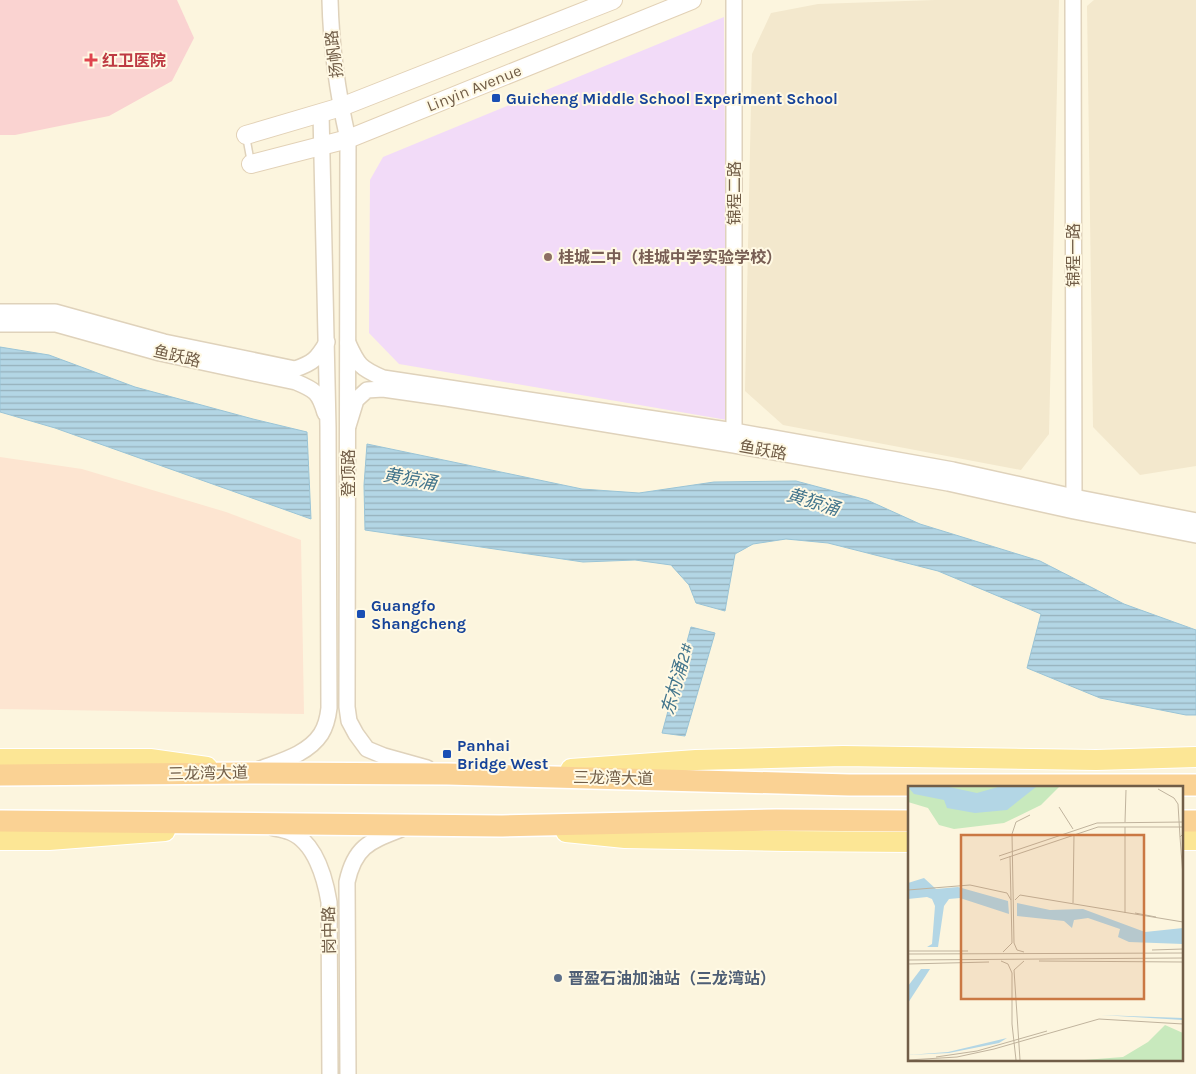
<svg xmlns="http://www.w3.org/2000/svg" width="1196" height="1074" font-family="Karla,'Noto Sans SC',sans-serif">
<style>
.residential{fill:#f3e8cd}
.commercial{fill:#fde5d1}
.education{fill:#f2dbf8}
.medical{fill:#fad3d1}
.water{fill:url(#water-rules);stroke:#9ac4d6}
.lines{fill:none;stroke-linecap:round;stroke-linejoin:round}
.service-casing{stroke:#dfd2bb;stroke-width:9}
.tertiary-casing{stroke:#dfd2bb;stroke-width:18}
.secondary-casing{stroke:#e2d1b6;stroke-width:20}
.primary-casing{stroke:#fff;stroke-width:22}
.trunk-casing{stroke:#fff;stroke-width:24}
.service{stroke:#fff;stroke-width:6}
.tertiary{stroke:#fff;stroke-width:15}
.secondary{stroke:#fff;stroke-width:18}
.primary{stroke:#fce695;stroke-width:20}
.trunk{stroke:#fad294;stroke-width:21}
.health-dot{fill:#e0444e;stroke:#fff9e4;stroke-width:2}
.transit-dot{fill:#1a4fb4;stroke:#fff9e4;stroke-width:2}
.education-dot{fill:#8d6e63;stroke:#fff9e4;stroke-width:2}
.service-dot{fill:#5c6f8a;stroke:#fff9e4;stroke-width:2}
.labels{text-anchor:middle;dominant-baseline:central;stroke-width:4;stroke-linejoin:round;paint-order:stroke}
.street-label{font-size:16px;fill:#715d47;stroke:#fff9e4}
.health-label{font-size:16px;font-weight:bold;fill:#be3a42;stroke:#fff9e4;text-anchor:start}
.transit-label{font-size:16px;font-weight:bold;fill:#164399;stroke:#fff9e4;text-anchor:start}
.education-label{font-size:16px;font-weight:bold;fill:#785e54;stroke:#fff9e4;text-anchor:start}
.service-label{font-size:16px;font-weight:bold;fill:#4e5e75;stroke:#fff9e4;text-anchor:start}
.water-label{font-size:18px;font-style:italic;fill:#43758c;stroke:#fff9e4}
.inset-road{fill:none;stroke:#c0b39d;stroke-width:1}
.view{fill:#ca7843;fill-opacity:0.15;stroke:#ca7843;stroke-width:2.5}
.inset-edge{fill:none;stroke:#715d47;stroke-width:2.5}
</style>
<defs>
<pattern id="water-rules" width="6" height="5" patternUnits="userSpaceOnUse" patternTransform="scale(1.25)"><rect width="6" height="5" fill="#b3d6e5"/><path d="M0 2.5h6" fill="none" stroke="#96b1bb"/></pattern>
</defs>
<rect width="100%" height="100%" fill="#fcf5de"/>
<g class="residential">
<path d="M935,0H1059L1049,434L1021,470L783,425L745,391L752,54L771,13L818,4Z"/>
<path d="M1094,0H1196V466L1140,475L1093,427L1087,6Z"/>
</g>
<path class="commercial" d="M0,457L82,469L226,512L301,540L304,714L0,709Z"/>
<path class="education" d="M724,17L727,420L399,364L369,333L370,180L383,157Z"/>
<path class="medical" d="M0,0H177L194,38L172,81L109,116L15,135H0Z"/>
<g class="water">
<path d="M0,347L49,355L135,387L253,419L307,432L311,519L55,428L0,412Z"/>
<path d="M367,444L582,489L639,493L714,482L796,481L867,500L920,524L1040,561L1124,604L1196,630V715H1186L1100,698L1027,668L1041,614L938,571L828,543L786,539L753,544L735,554L725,611L696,603L689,585L671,565L635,560L583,562L365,530L364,485Z"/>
<path d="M691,627L715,633L685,736L662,733Z"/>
</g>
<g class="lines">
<defs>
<path id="service" d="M246,136L251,163"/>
<g id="tertiary">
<path d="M330,0C331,45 338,95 348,139L347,707L349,721L356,734L367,749L384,756L427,768"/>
<path d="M1073,0L1074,506"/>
<path d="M0,312H55L164,342L295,369C313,363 317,359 327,342"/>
<path d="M0,324H56L160,353L296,382C315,390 319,392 325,413"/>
<path d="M348,343C358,365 360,368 383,378L734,431L953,470L1074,497L1196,521"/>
<path d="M348,426L356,400L367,390L383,389L446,398L734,445L948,483L1074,511L1196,535"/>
<path d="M734,441V0"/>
<path d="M260,769C281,761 308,754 321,734C326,726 328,717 329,708L328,427L321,113"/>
<path d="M274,828C279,829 285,830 290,832C315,842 325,878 329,902L330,1074"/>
<path d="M348,1074L347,882C355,845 371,841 404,828"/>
</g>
<g id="secondary">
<path d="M246,135L341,107L613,0"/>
<path d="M251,164L348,139L692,0"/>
</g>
<g id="primary">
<path d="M0,759H150L207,767"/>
<path d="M571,769L696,760L843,756L1096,760L1196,757"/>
<path d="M566,832L625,838L785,841L910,842"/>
<path d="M0,840H49L165,831"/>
<path d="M1182,840H1196"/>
</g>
<g id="trunk">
<path d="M0,775L249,773L448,774L849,785H1196"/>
<path d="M0,821L502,826L776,820L910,821"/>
<path d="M1182,821H1196"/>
</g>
</defs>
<use href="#service" class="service-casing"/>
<use href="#tertiary" class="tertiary-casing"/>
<use href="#secondary" class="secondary-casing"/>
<use href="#primary" class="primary-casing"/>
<use href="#trunk" class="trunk-casing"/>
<use href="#service" class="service"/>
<use href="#tertiary" class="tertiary"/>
<use href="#secondary" class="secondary"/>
<use href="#primary" class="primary"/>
<use href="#trunk" class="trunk"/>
</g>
<path class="health-dot" d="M88.5 52.5h5v5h5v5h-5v5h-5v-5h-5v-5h5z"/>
<g class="transit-dot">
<rect x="491" y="93" width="10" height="10" rx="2.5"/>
<rect x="356" y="609" width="10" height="10" rx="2.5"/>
<rect x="442" y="749" width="10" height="10" rx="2.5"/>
</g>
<circle class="education-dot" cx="548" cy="257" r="5"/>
<circle class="service-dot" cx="558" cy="978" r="5"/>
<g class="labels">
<g class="street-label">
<text transform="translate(334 54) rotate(-97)">扬帆路</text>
<text transform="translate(474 88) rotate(-22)">Linyin Avenue</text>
<text transform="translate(734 193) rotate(-90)">锦程二路</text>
<text transform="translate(1073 255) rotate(-90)">锦程一路</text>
<text transform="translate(177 356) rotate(13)">鱼跃路</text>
<text transform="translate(763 450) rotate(10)">鱼跃路</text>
<text transform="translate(348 473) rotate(-90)">登顶路</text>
<text transform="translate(208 773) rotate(-1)">三龙湾大道</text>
<text transform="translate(613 778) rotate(1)">三龙湾大道</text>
<text transform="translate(329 930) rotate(-91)">岗中路</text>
</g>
<g class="health-label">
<text x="102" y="60">红卫医院</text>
</g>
<g class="transit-label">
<text x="506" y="98">Guicheng Middle School Experiment School</text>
<text x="371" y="605">Guangfo<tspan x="371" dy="18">Shangcheng</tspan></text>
<text x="457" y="745">Panhai<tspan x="457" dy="18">Bridge West</tspan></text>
</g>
<g class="education-label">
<text x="558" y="257">桂城二中（桂城中学实验学校）</text>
</g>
<g class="service-label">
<text x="568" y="978">晋盈石油加油站（三龙湾站）</text>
</g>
<g class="water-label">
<text transform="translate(410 479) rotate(10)">黄猄涌</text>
<text transform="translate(813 502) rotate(17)">黄猄涌</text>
<text transform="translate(677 679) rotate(-74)">东村涌2#</text>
</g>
</g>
<g transform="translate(908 786)">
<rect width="275" height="275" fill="#fcf5de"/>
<path d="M257,239L275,247V274H176L215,271L240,256Z" fill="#c8e9bd"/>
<path d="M0,1H151L133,19L96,37L46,43L31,39L20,22L0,16Z" fill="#c8e9bd"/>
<path d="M0,1H41L69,7L90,1H128L99,24L67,27L39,22L36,14L6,8ZM16,92L28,103L50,101L100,115L101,128L52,112L41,113L36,120L30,161H19L24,158L27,120L24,113L19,111L0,113V97ZM109,117L142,124L175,123L237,146L275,142V158L221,156L210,151L212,143L180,132L166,134L164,142L156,135L109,130ZM13,183H22L0,217V200ZM193,229L275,232V234ZM99,252L91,257L41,267L0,269L40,266Z" fill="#b3d6e5"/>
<path class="inset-road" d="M250,3L266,12L270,18L272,51M151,21L165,43M217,36L218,4M217,41V127M275,48L272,51L275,90M91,70L189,37L275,36M92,74L190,41H275M0,104L62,99L99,107L103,114M107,114L112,109L275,136M165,117L166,48M227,127L248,131M244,164L275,163M0,165H60M95,166L104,157L102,70M116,166L109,164L106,157L104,48L108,36L122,29M0,168L275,167M0,174L275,172M93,175L100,178L104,187V238L108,274M131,175L275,176M0,178L81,176M28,271L69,265L139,245M0,274L49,271L86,263L191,233L275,238M112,274L106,184L116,175"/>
<path class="view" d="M53,49H236V213H53Z"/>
<rect width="275" height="275" class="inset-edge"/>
</g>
</svg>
